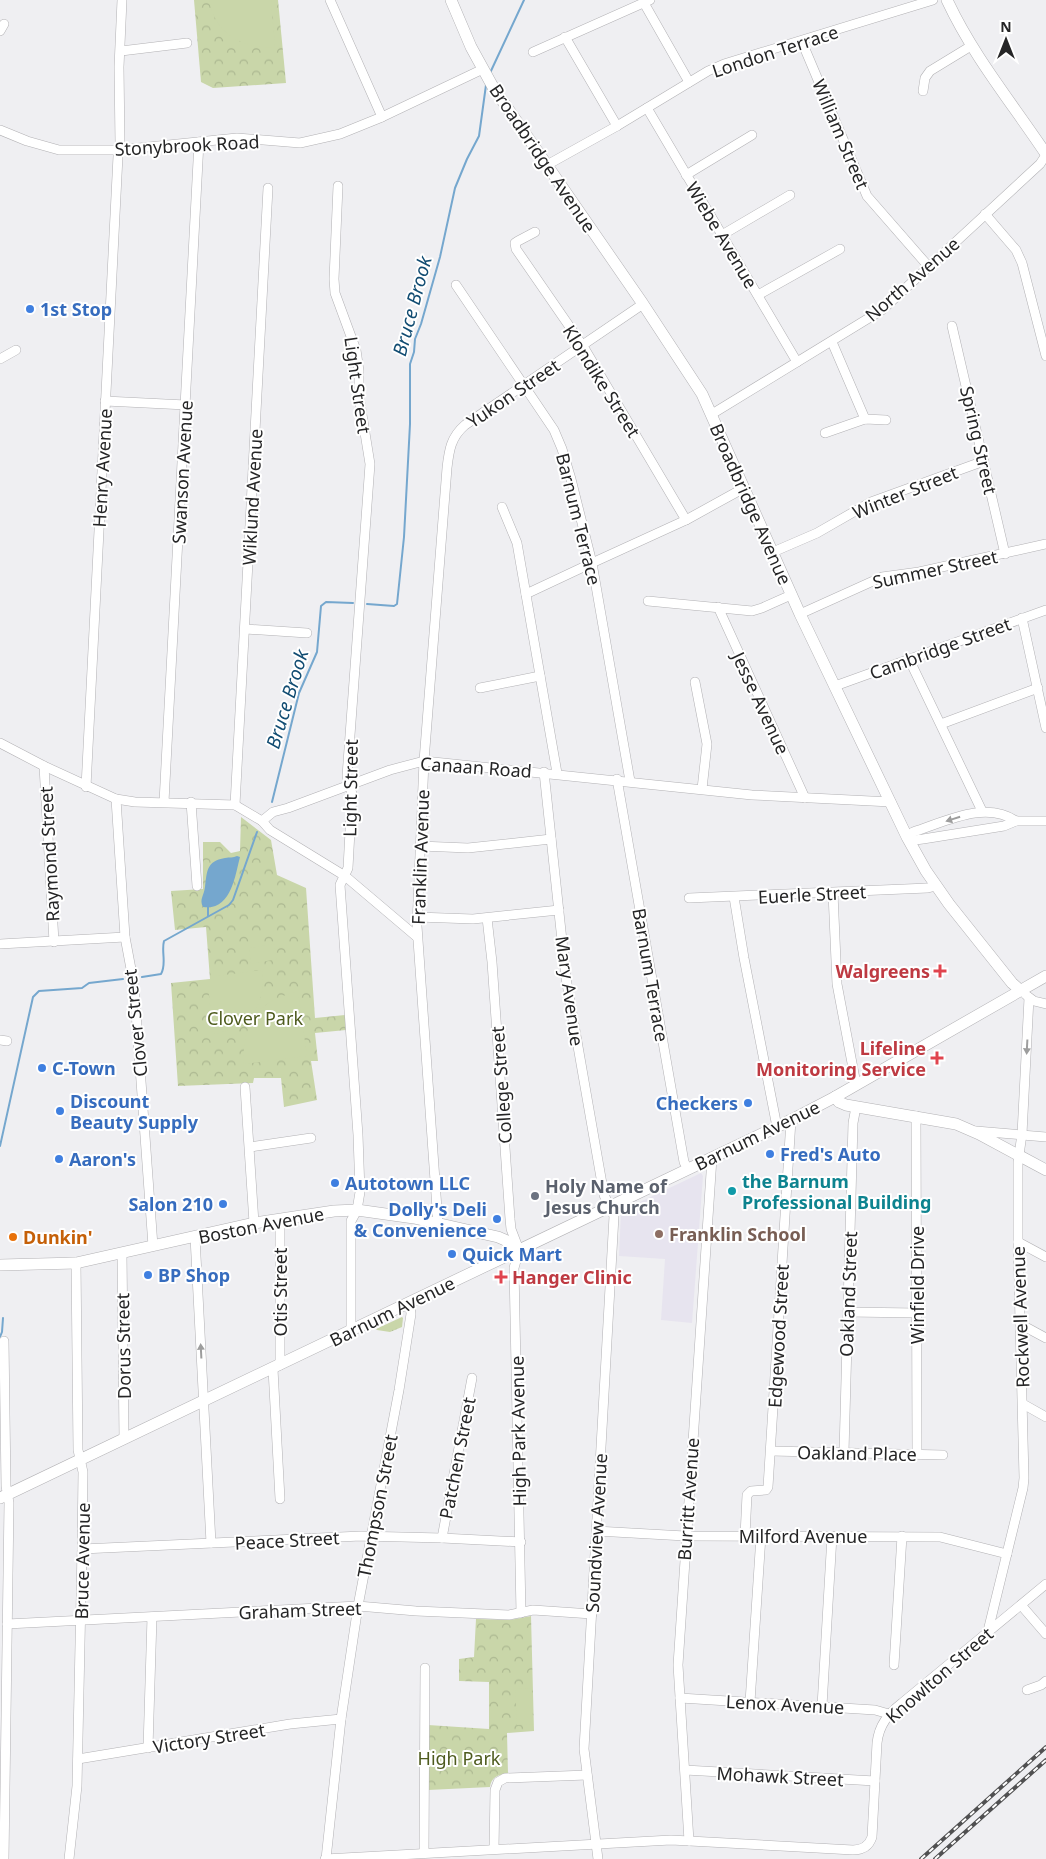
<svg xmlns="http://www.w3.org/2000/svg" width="1046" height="1859" font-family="'Noto Sans',sans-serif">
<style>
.built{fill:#e7e4ef}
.grass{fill:url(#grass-tufts)}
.park{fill:url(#park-crowns)}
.pitch{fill:#c9d6a9}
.water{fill:#75a7ce}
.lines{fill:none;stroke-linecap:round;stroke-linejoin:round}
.stream{stroke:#75a7ce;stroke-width:2}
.minor-casing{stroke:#b2b1b4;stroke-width:10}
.major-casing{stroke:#b2b1b4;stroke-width:12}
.minor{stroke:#fff;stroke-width:9}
.major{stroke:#fff;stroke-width:11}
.rail-casing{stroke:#505051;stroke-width:4}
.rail{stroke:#fff;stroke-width:2;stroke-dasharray:5.5;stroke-linecap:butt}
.oneway{fill:#9d9d9d}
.shop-dot{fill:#3f7fe0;stroke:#fff;stroke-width:2}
.health-dot{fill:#e0444e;stroke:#fff;stroke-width:2}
.culture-dot{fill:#0f9aa8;stroke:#fff;stroke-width:2}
.worship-dot{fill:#6b7280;stroke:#fff;stroke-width:2}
.education-dot{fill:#8d6e63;stroke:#fff;stroke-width:2}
.food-dot{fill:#e8710a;stroke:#fff;stroke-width:2}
.labels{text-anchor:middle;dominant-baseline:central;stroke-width:4;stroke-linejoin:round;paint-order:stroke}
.street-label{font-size:18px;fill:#252526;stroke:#fff}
.shop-label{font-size:18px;font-weight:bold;fill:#366cbe;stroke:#fff;text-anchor:start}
.health-label{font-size:18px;font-weight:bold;fill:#be3a42;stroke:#fff;text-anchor:end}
.park-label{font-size:18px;fill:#4e5b1e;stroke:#fff}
.culture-label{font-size:18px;font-weight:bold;fill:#0d838f;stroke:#fff;text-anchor:start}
.worship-label{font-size:18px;font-weight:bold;fill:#5b616d;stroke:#fff;text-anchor:start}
.education-label{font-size:18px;font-weight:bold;fill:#785e54;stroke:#fff;text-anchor:start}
.food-label{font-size:18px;font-weight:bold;fill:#c56008;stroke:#fff;text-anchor:start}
.water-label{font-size:19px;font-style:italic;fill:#114c72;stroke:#fff}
</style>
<defs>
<pattern id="grass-tufts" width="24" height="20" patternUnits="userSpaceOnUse" patternTransform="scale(1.25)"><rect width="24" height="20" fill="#c9d6a9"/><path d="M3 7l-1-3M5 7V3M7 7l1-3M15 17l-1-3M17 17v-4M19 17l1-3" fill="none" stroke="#acb891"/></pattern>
<pattern id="park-crowns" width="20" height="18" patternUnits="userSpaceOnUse" patternTransform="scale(1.25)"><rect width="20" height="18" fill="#c9d6a9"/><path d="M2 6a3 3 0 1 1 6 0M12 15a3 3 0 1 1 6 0" fill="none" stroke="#acb891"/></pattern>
</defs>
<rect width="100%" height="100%" fill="#efeff2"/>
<path class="built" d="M701,1173L703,1176L692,1323L661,1320L665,1259L619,1256L621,1211Z"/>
<path class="grass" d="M402,1317L403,1318L402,1327L390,1332L377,1330L376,1329Z"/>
<g class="park">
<path d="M194,0H278L286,83L213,88L201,82Z"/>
<path d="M241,817L271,840L277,875L306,888L315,1018L345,1015L346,1030L315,1033L318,1061H311L317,1100L284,1107L281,1078H254L253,1083L178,1086L171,983L210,979L206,927L175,930L171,891L203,889V842H220L231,853L240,851Z"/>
<path d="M531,1616L534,1731L507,1733L508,1774C499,1774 491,1777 490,1787L428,1790V1725L489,1729V1682L459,1681V1659L474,1657L476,1619L510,1620Z"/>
</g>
<g class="pitch">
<path d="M209,0H271L275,47C243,49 215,34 209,0Z"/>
<path d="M274,944L277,959L251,964L249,948Z"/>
<path d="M262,970C268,1005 247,1029 213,1034L208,985L217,976Z"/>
<path d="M298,992L307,1056L244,1064C241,1025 258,999 298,992Z"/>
<path d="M532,1688L533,1724L517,1725L515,1689Z"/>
</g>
<path class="water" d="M237,856L240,857C235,876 231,911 203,907C199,899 204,896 205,887C207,872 206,861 225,858C230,857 233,858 237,856Z"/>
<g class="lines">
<g class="stream">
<path d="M490,73L524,0"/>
<path d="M367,604L394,606L397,604L404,537L410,424V364L414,352L415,339L421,324L440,257L455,188L467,159L479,136L486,85"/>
<path d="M272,802L299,693L317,652L321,606L326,602L353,603"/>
<path d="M208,916V907"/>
<path d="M142,977L161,974C167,964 161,952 164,941L229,905L233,900L257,832"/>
<path d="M0,1146L33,997L39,991L82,988L89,983L123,979"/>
<path d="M0,1337L2,1332L3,1318"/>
</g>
<defs>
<g id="minor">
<path d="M330,0L382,117"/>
<path d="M644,3L689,82"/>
<path d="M0,31L4,24"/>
<path d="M565,37L617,126"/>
<path d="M802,42L867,196L929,267"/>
<path d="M121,51L187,43"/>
<path d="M533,52L650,0"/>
<path d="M923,91L925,78L930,71L971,46"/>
<path d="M647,108L797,362"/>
<path d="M0,130L27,141L59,150H119L237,138L300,143L340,134L382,117L483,69"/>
<path d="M547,165L617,126L708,71L724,64L933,0"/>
<path d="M686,175L752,135"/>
<path d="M338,186L334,279L335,293L356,350L359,371V396L370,464L347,776L352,794L348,868L340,885L358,1135L360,1192L357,1210L351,1221V1330"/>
<path d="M985,214L1016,250L1022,263L1046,356"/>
<path d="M535,232L518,241L515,243L516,249L583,346L686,520"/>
<path d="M722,235L790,195"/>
<path d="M456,285L554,430L562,449L571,479L592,563L630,781"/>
<path d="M758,295L840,249"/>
<path d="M952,326L1005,554"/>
<path d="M832,342L865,419"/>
<path d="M0,359L16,350"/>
<path d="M105,401L186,405"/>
<path d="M712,414L882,310L1040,164L1046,155"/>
<path d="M825,433L865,419L886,420"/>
<path d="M502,507L517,543L557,773"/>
<path d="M773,552L817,533L871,502L984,461"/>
<path d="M526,594L592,563L686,520L744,488"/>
<path d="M648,601L752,611L762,608L791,595"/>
<path d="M718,607L805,798"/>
<path d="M800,614L882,577L919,572L1046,544"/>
<path d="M1022,618L1046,728"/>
<path d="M246,629L307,633"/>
<path d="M909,659L982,811"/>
<path d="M695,682L707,744L702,789"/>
<path d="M835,686L1046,610"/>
<path d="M480,688L540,676"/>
<path d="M941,724L1038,688"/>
<path d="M0,743L44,766L116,799L135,802L235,805L262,821L273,812L288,808L390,770L424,761L752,795L891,802"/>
<path d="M44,766L54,942"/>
<path d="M544,772L566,978L604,1195L614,1216L584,1749L598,1859"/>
<path d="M617,779L684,1162L688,1169"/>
<path d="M86,787L118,156L120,144L119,67L122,0"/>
<path d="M116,799L125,937L134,985L153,1246"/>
<path d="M164,802L199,142"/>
<path d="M191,802L197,886"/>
<path d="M235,805L268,188"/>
<path d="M262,821L270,830L345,876L417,937"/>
<path d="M907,837L915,840L923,839L1004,826L1016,821H1046"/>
<path d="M907,837L913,832C945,822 985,800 1016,821"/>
<path d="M420,846L468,848L551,839"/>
<path d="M833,893L837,984L856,1084"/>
<path d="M734,897L744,958L777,1127"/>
<path d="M689,898L928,888L936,886"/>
<path d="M417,917L473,919L559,910"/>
<path d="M487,918L492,962L510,1219L511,1229L519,1250L514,1268L521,1613"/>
<path d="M0,944L125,937"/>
<path d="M1026,995L1034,1001L1046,1004"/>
<path d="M0,1040L7,1041"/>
<path d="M245,1087L254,1223"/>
<path d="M916,1116L917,1453"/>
<path d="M976,1131L1046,1137"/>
<path d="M250,1147L311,1138"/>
<path d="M280,1219V1365"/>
<path d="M438,1223L417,926L424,761L447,468C449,450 451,437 465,425L643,304"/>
<path d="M195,1237L211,1543"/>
<path d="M1018,1242L1046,1257"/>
<path d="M122,1253L124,1439"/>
<path d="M848,1312L917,1313"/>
<path d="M1020,1324L1046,1338"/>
<path d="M4,1341L6,1486L9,1503L4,1859"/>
<path d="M273,1369L280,1499"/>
<path d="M1023,1404L1046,1417"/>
<path d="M771,1451L943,1455"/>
<path d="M844,1452L853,1123L856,1107"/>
<path d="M596,1531L685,1536L940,1537L1007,1554"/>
<path d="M745,1536L747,1495L751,1491L766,1490L768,1487L791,1120"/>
<path d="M442,1538L472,1378"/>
<path d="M82,1549L361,1536L442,1538L521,1542"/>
<path d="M1021,1605L1046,1634"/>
<path d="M7,1624L358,1606L416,1611L509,1615L533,1610L592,1614"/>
<path d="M988,1631L1023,1488L1024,1478L1018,1242V1162L1022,1134L1029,998"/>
<path d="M894,1665L902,1536"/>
<path d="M1027,1690L1041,1685L1046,1681"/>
<path d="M680,1698L875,1710L889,1714"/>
<path d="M750,1702L761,1536"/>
<path d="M822,1706L832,1536"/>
<path d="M148,1748L152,1617"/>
<path d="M78,1759L290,1724L341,1719"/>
<path d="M685,1770L875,1781"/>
<path d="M689,1841L678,1665L712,1158"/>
<path d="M494,1849L495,1790L498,1782L505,1778L587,1775"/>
<path d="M424,1853L425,1668"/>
<path d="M69,1859L77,1786L82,1549L83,1472L78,1450L76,1263"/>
<path d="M325,1859L671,1840L853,1850C863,1850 869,1846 872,1837L877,1743C879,1725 888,1714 902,1703L1046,1584"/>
<path d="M326,1859L341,1719L358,1606L399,1390L411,1314L410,1302"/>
</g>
<g id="major">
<path d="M451,0L471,47L493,87L643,304L702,394L800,614L907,837L926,871L949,904L1012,983L1021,991"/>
<path d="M947,0C973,56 1012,103 1046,154"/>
<path d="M835,1097L839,1102L846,1105L956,1124L979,1134L1046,1170"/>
<path d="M0,1265L76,1263L254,1223L334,1211L357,1210L414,1218L498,1237L505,1240L519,1250"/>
<path d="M0,1498L791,1120L835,1097L1046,976"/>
</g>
</defs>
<use href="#minor" class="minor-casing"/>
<use href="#major" class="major-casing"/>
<use href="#minor" class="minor"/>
<use href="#major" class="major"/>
<defs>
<g id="rail">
<path d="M921,1859L1046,1747"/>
<path d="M935,1859L1046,1760"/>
</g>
</defs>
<use href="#rail" class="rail-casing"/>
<use href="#rail" class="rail"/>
</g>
<defs><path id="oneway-solid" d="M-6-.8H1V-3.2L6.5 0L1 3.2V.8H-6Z" transform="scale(1.25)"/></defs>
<g class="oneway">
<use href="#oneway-solid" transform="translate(953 819) rotate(162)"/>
<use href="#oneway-solid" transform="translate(1027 1047) rotate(93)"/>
<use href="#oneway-solid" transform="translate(201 1351) rotate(-93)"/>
</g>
<g class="shop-dot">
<circle cx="30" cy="309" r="5"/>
<circle cx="42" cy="1068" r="5"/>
<circle cx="748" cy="1103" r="5"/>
<circle cx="60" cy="1111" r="5"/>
<circle cx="770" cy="1154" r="5"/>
<circle cx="59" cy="1159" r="5"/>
<circle cx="335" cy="1183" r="5"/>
<circle cx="223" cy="1204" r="5"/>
<circle cx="497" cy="1219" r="5"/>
<circle cx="452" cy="1254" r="5"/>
<circle cx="148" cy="1275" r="5"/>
</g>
<g class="health-dot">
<path d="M937.5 963.5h5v5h5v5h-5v5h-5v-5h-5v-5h5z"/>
<path d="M934.5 1050.5h5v5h5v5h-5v5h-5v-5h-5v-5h5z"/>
<path d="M498.5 1269.5h5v5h5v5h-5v5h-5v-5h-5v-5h5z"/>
</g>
<circle class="culture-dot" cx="732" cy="1191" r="5"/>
<circle class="worship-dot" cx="535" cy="1196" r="5"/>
<circle class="education-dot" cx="659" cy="1234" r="5"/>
<circle class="food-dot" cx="13" cy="1237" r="5"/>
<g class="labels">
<g class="street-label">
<text transform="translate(775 51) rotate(-18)">London Terrace</text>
<text transform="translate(841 134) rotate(67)">William Street</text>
<text transform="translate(187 145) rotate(-3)">Stonybrook Road</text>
<text transform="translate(543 158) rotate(56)">Broadbridge Avenue</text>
<text transform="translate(722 235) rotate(59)">Wiebe Avenue</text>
<text transform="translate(912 279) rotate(-41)">North Avenue</text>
<text transform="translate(602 381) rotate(58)">Klondike Street</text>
<text transform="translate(358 385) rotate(82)">Light Street</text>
<text transform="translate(513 393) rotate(-34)">Yukon Street</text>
<text transform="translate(979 440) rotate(77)">Spring Street</text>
<text transform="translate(102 468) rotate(-87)">Henry Avenue</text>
<text transform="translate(182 472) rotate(-87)">Swanson Avenue</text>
<text transform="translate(905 492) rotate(-22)">Winter Street</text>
<text transform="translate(252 497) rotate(-87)">Wiklund Avenue</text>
<text transform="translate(751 504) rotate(66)">Broadbridge Avenue</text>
<text transform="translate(579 519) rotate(76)">Barnum Terrace</text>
<text transform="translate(935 569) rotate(-12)">Summer Street</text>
<text transform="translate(940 648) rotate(-20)">Cambridge Street</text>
<text transform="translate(761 703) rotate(65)">Jesse Avenue</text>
<text transform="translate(476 767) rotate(4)">Canaan Road</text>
<text transform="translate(350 788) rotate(-89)">Light Street</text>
<text transform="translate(49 854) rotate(-93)">Raymond Street</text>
<text transform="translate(420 857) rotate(-88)">Franklin Avenue</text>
<text transform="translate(812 894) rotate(-3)">Euerle Street</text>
<text transform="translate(651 975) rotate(80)">Barnum Terrace</text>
<text transform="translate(570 991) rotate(82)">Mary Avenue</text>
<text transform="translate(135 1023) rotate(-96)">Clover Street</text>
<text transform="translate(501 1085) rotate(-94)">College Street</text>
<text transform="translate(757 1135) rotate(-26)">Barnum Avenue</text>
<text transform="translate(261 1225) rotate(-11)">Boston Avenue</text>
<text transform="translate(917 1285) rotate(-90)">Winfield Drive</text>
<text transform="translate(280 1292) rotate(-90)">Otis Street</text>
<text transform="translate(848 1294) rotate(-88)">Oakland Street</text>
<text transform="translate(392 1311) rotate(-26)">Barnum Avenue</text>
<text transform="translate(1020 1317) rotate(-92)">Rockwell Avenue</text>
<text transform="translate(778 1336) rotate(-87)">Edgewood Street</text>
<text transform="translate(123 1346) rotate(-91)">Dorus Street</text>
<text transform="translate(518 1431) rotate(-91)">High Park Avenue</text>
<text transform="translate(857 1453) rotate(1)">Oakland Place</text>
<text transform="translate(457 1458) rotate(-79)">Patchen Street</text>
<text transform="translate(688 1499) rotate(-86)">Burritt Avenue</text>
<text transform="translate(377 1506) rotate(-79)">Thompson Street</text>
<text transform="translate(596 1533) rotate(-87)">Soundview Avenue</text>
<text x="803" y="1536">Milford Avenue</text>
<text transform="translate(287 1540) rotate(-3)">Peace Street</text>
<text transform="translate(82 1561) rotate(-89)">Bruce Avenue</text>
<text transform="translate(300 1610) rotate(-2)">Graham Street</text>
<text transform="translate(939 1675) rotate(-41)">Knowlton Street</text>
<text transform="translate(785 1704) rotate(3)">Lenox Avenue</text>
<text transform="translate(209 1738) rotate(-9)">Victory Street</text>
<text transform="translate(780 1776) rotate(3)">Mohawk Street</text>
</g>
<g class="shop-label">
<text x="40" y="309">1st Stop</text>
<text x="52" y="1068">C-Town</text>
<text x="70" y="1101">Discount<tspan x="70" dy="21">Beauty Supply</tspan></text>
<text x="738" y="1103" text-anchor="end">Checkers</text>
<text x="780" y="1154">Fred's Auto</text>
<text x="69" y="1159">Aaron's</text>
<text x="345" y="1183">Autotown LLC</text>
<text x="213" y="1204" text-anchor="end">Salon 210</text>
<text x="487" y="1209" text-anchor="end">Dolly's Deli<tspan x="487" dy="21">&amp; Convenience</tspan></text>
<text x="462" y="1254">Quick Mart</text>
<text x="158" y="1275">BP Shop</text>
</g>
<g class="health-label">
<text x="930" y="971">Walgreens</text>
<text x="926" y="1048">Lifeline<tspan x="926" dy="21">Monitoring Service</tspan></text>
<text x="512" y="1277" text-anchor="start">Hanger Clinic</text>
</g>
<g class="park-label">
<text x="255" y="1018">Clover Park</text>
<text x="459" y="1758">High Park</text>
</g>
<g class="culture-label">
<text x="742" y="1181">the Barnum<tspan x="742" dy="21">Professional Building</tspan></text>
</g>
<g class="worship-label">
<text x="545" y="1186">Holy Name of<tspan x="545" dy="21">Jesus Church</tspan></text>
</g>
<g class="education-label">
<text x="669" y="1234">Franklin School</text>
</g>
<g class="food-label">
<text x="23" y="1237">Dunkin'</text>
</g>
<g class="water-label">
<text transform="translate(412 306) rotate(-75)">Bruce Brook</text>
<text transform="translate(287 699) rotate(-73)">Bruce Brook</text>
</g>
</g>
<g transform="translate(1006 40)" stroke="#ffffff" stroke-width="4" paint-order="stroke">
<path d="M0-4L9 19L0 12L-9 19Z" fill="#252526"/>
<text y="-8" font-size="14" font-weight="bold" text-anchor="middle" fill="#252526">N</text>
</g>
</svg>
